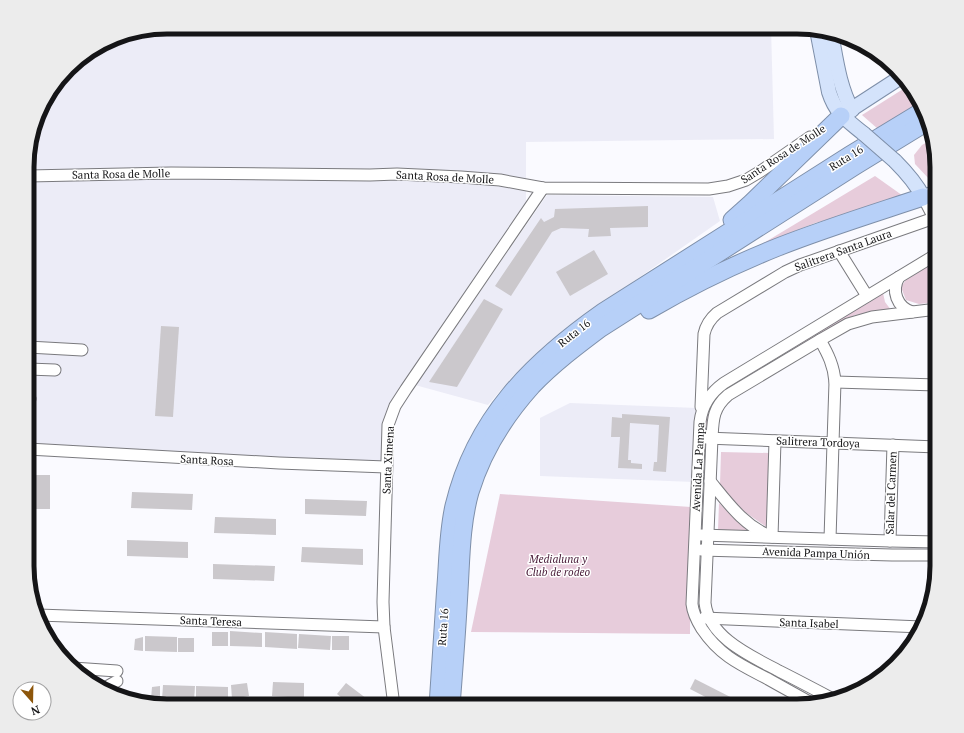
<svg xmlns="http://www.w3.org/2000/svg" width="964" height="733" font-family="'PT Serif',serif">
<style>
.built{fill:#ececf7}
.green{fill:#e7ccdb}
.building{fill:#cbc8cc}
.lines{fill:none;stroke-linecap:round;stroke-linejoin:round}
.minor-casing{stroke:#7a7a7e;stroke-width:13}
.major-casing{stroke:#7e8fa9;stroke-width:16}
.highway-casing{stroke:#7e8fa9;stroke-width:19}
.minor{stroke:#fff;stroke-width:11}
.major{stroke:#d4e3fb;stroke-width:14}
.highway{stroke:#b7d0f8;stroke-width:17}
.major-bridge-casing{stroke:#7e8fa9;stroke-width:16;stroke-linecap:butt}
.major-bridge{stroke:#d4e3fb;stroke-width:14}
.labels{text-anchor:middle;dominant-baseline:central;stroke-width:3;stroke-linejoin:round;paint-order:stroke}
.street-label{font-size:11px;fill:#151517;stroke:#fff}
.park-label{font-size:11px;font-style:italic;fill:#4c203c;stroke:#fff}
.rim{fill:none;stroke:#151517;stroke-width:5}
</style>
<rect width="100%" height="100%" fill="#fafaff"/>
<g class="built">
<path d="M167,27H771L774,139L526,142V206L390,415L381,465L28,450V148L46,97L75,62L122,35Z"/>
<path d="M547,195L713,197L720,221L567,328L513,376L488,405L415,385Z"/>
<path d="M570,403L697,408L694,482L540,476V418Z"/>
</g>
<g class="green">
<path d="M908,86L921,103L878,129L862,115Z"/>
<path d="M931,140L937,167V182L930,180L915,164L914,155L922,145Z"/>
<path d="M875,176L906,198L815,223L762,244Z"/>
<path d="M937,262V302L919,304L906,300L901,287L908,277Z"/>
<path d="M883,293L885,302L891,310L855,315L720,395L709,428L705,427L706,412L715,395Z"/>
<path d="M721,452L770,453L768,528L739,508L720,485Z"/>
<path d="M500,494L691,507L690,634L471,632Z"/>
<path d="M719,503L749,532L718,530Z"/>
</g>
<g class="building">
<path d="M648,206V227L610,228L611,236L588,237L589,229L561,228L552,232L511,296L495,286L541,218L544,222L554,217L555,209Z"/>
<path d="M594,250L608,274L570,296L556,272Z"/>
<path d="M484,299L503,309L457,387L429,382Z"/>
<path d="M161,326L179,327L173,417L155,416Z"/>
<path d="M622,414L670,417L666,472L653,471L654,462H657L659,425L630,423L628,460H631V463L642,464V469L618,468L620,437H611L612,417L622,418Z"/>
<rect x="28" y="475" width="22" height="34"/>
<path d="M132,492L193,494L192,510L131,508Z"/>
<path d="M305,499L367,501L366,516L305,514Z"/>
<path d="M215,517L276,519V535L214,533Z"/>
<path d="M127,540L188,542V558L127,556Z"/>
<path d="M302,547L363,549V565L301,562Z"/>
<path d="M213,564L275,566L274,581L213,579Z"/>
<path d="M230,631L262,633V647L230,646Z"/>
<rect x="212" y="632" width="16" height="14"/>
<path d="M265,632L297,634V649L265,647Z"/>
<path d="M299,634L331,636L330,650L298,648Z"/>
<path d="M145,636L177,637V652L145,651Z"/>
<rect x="332" y="636" width="17" height="14"/>
<path d="M143,637V651L134,650L135,639Z"/>
<rect x="178" y="638" width="16" height="14"/>
<path d="M695,679L748,706H723L690,689Z"/>
<path d="M273,682L304,683V698L272,696Z"/>
<path d="M247,683L249,696L232,699L231,685Z"/>
<path d="M346,683L371,702L368,706H352L337,694Z"/>
<path d="M163,685L195,686L194,701L162,700Z"/>
<path d="M160,686V700L151,699L152,687Z"/>
<path d="M196,686L228,687V702L196,700Z"/>
</g>
<g class="lines">
<defs>
<g id="minor">
<path d="M28,176L171,173L370,175L397,174L461,177L500,180L543,188L709,189L728,186L746,180L761,171L810,137"/>
<path d="M923,197L937,224"/>
<path d="M839,251L867,296"/>
<path d="M899,277C891,291 897,307 912,312"/>
<path d="M820,340C828,354 834,366 835,382L833,443L830,539"/>
<path d="M28,347L82,350"/>
<path d="M28,369L55,370"/>
<path d="M835,382L937,385"/>
<path d="M28,399H30"/>
<path d="M701,407L704,334C706,325 710,319 717,313L785,272L800,265L937,217"/>
<path d="M706,438L937,447"/>
<path d="M28,449L279,463L386,467"/>
<path d="M710,481C728,503 744,526 772,537L775,441"/>
<path d="M701,535L890,541L937,542"/>
<path d="M890,541L893,445"/>
<path d="M701,550L892,555H937"/>
<path d="M38,615L384,627"/>
<path d="M704,618L922,627"/>
<path d="M73,668L117,671"/>
<path d="M103,689L117,681"/>
<path d="M831,698C814,689 797,680 779,671C751,656 709,638 705,603L712,438C713,419 713,408 728,395L820,340L848,324L872,317L937,309"/>
<path d="M811,703C797,695 782,687 768,679C741,665 720,656 702,629C697,621 693,614 692,604L700,422C702,405 710,393 724,383L937,254"/>
<path d="M394,706L384,627L383,602L388,425L395,406L406,389L543,188"/>
</g>
<g id="major">
<path d="M817,30L829,92C836,114 847,120 864,134"/>
<path d="M831,33C836,59 839,86 852,110"/>
<path d="M844,114L901,77"/>
<path d="M895,161C906,172 916,183 923,197L937,192"/>
</g>
<g id="highway">
<path d="M732,220L751,203L841,116"/>
<path d="M649,310C690,286 733,265 778,247C826,228 875,213 923,197"/>
<path d="M438,706C441,665 443,625 446,585C448,559 448,532 454,506C475,418 532,362 603,312L850,155L924,110"/>
<path d="M451,706C454,668 457,629 459,591C461,558 461,524 470,492C482,453 505,416 532,386C553,364 577,346 601,328L855,166L927,122"/>
</g>
</defs>
<use href="#minor" class="minor-casing"/>
<use href="#major" class="major-casing"/>
<use href="#highway" class="highway-casing"/>
<use href="#minor" class="minor"/>
<use href="#major" class="major"/>
<use href="#highway" class="highway"/>
<defs>
<path id="major-bridge" d="M864,134L895,161"/>
</defs>
<use href="#major-bridge" class="major-bridge-casing"/>
<use href="#major-bridge" class="major-bridge"/>
</g>
<g class="labels">
<g class="street-label">
<text transform="translate(783 154) rotate(-33)">Santa Rosa de Molle</text>
<text transform="translate(846 158) rotate(-32)">Ruta 16</text>
<text transform="translate(121 174) rotate(-1)">Santa Rosa de Molle</text>
<text transform="translate(445 177) rotate(3)">Santa Rosa de Molle</text>
<text transform="translate(843 250) rotate(-20)">Salitrera Santa Laura</text>
<text transform="translate(574 333) rotate(-38)">Ruta 16</text>
<text transform="translate(818 442) rotate(2)">Salitrera Tordoya</text>
<text transform="translate(207 460) rotate(3)">Santa Rosa</text>
<text transform="translate(388 460) rotate(-87)">Santa Ximena</text>
<text transform="translate(698 467) rotate(-87)">Avenida La Pampa</text>
<text transform="translate(891 493) rotate(-88)">Salar del Carmen</text>
<text transform="translate(816 553) rotate(2)">Avenida Pampa Unión</text>
<text transform="translate(211 621) rotate(2)">Santa Teresa</text>
<text transform="translate(809 623) rotate(2)">Santa Isabel</text>
<text transform="translate(443 627) rotate(-86)">Ruta 16</text>
</g>
<g class="park-label">
<text x="558" y="559">Medialuna y<tspan x="558" dy="13">Club de rodeo</tspan></text>
</g>
</g>
<path d="M0 0H964V733H0ZM167 34H797A133 133 0 0 1 930 167V566A133 133 0 0 1 797 699H167A133 133 0 0 1 34 566V167A133 133 0 0 1 167 34Z" fill="#ececec" fill-rule="evenodd"/>
<path class="rim" d="M167 34H797A133 133 0 0 1 930 167V566A133 133 0 0 1 797 699H167A133 133 0 0 1 34 566V167A133 133 0 0 1 167 34Z"/>
<g transform="translate(32 701) rotate(160)"><circle r="19" fill="#ffffff" stroke="#a1a1a2"/>
<path d="M0-3L7 15L0 10L-7 15Z" fill="#8d560b"/>
<text y="-6" font-size="11" font-weight="bold" text-anchor="middle" fill="#151517">N</text>
</g>
</svg>
